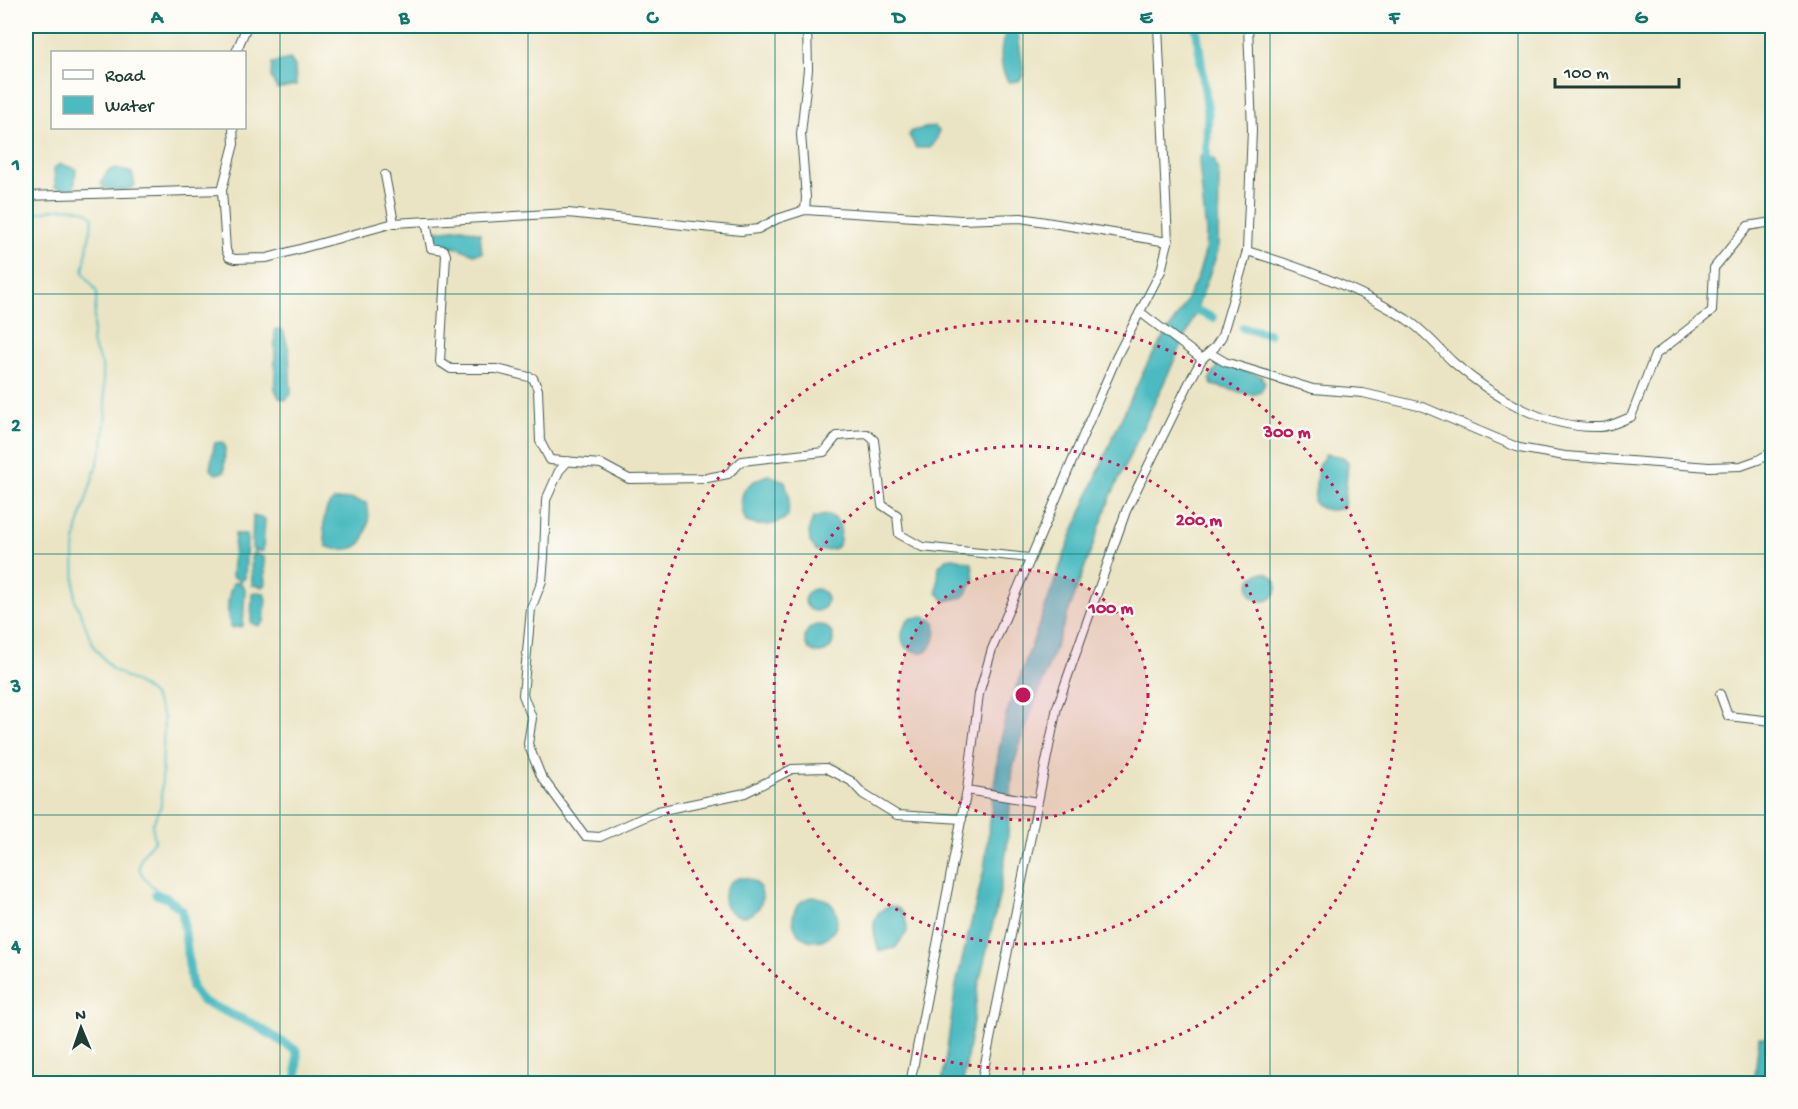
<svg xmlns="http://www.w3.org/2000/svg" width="1798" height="1109" font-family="'Gochi Hand',sans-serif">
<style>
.water{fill:#4cbbc1;stroke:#367c7a;stroke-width:1.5}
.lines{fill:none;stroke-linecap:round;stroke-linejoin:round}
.stream{stroke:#4cbbc1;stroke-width:2}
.canal{stroke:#4cbbc1;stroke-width:9}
.minor-casing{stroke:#3e564a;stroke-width:10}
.minor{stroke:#fff;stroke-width:8}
.grid{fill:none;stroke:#0f766e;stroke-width:1.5;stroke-opacity:0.55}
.ring{fill:none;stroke:#c2185b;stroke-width:3;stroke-dasharray:3 6}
.centre{fill:#c2185b;stroke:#fdfcf7;stroke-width:3}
.ring-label{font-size:18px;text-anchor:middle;font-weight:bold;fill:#c2185b;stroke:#fdfcf7;stroke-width:4.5;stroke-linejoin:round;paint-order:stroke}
.neatline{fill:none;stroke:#0f766e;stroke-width:2}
.grid-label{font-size:20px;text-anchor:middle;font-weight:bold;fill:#0f766e}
</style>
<rect width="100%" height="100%" fill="#fdfcf7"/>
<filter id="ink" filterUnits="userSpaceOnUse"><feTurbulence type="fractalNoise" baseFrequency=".0167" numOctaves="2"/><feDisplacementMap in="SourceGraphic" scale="12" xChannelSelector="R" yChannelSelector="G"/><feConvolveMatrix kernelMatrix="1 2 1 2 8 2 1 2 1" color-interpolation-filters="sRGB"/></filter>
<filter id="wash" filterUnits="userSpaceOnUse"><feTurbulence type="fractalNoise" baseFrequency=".008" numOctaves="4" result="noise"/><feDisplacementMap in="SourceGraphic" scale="24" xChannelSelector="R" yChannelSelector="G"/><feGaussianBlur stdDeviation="1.35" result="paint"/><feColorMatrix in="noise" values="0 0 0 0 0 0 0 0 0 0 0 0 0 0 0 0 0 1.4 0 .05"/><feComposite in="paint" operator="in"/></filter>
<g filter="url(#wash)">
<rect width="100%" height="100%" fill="#ebe4c4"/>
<g class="water">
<path d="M1013,30L1018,34L1024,75L1019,81L1009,82C999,70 999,45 1007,31Z"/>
<path d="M290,59L295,66L296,85L277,89L271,77L272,63Z"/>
<path d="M934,126L939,131L936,141L930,148H916L909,135L912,131Z"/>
<path d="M1205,153L1214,159L1219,176L1218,251L1190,327L1111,496L1023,735L1013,767L1007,847L999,897L979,983L963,1083L942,1084L956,985L984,870L999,749L1006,715L1072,534L1115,432L1147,364L1182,309L1198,276L1205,252L1206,233L1199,162L1201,155Z"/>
<path d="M60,164L76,169L74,191L55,187L54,168Z"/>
<path d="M117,168L132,173L135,185C128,192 110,192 102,186L101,182L108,171Z"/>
<path d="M462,228L480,233L482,253L474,254L459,248L436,245L435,231Z"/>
<path d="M275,329L283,330L289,351L291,394L286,400L279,398L275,389Z"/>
<path d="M1225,365L1261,376L1265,383L1261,392L1252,395L1212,385L1210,379C1213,372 1216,366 1225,365Z"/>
<path d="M222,442L225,446L224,472L216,474L210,469L214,446L215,443Z"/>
<path d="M1326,454L1343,457L1348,462L1344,507C1335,512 1320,511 1314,502L1318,466Z"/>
<path d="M768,475L785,481L789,496L788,516C776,527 761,527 746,522C736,496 742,484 768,475Z"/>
<path d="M352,499L366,503C372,515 367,530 362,542C355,551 336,551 326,546C324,531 320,510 334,500Z"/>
<path d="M827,515C842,518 842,532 839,545L834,549L817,551L810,542L809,530L813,518Z"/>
<path d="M253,516L265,519L263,551H254L252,548Z"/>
<path d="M235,534H246L247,538L245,578L241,581L232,576Z"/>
<path d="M253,553L264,557L266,584L263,587L252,585L251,558Z"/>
<path d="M954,558L972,563L974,580L964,597L945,601L937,593L939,566L946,559Z"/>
<circle cx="1263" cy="587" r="14"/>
<path d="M240,582L245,589L243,626L231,628C226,615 227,597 233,583Z"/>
<circle cx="816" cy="600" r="11"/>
<path d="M256,592L264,593L266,600L264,622L258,626L251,623L252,594Z"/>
<path d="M922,616L935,622C937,635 935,650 920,653L906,648C899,638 902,628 909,619Z"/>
<circle cx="819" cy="639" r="14"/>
<circle cx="743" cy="897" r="19"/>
<circle cx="815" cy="919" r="22"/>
<path d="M890,906C904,907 907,919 907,932L895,948L879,951C873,933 868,913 890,906Z"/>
<path d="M1759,1037L1772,1038V1078L1755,1076Z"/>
</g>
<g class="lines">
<path class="stream" d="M26,216C43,212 79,200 93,217L83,272L97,292L92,343L102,365L106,411L103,445L77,529L74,550L75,600L94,647L112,669L145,688L154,697L164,718L161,806L152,825L155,840C129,868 138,873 163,896"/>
<g class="canal">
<path d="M1196,26L1208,112L1206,165"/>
<path d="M1189,307L1213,318"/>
<path d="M1243,328L1269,334"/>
<path d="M156,894L167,898L182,910L192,988L202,1001L255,1025L297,1051V1084"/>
</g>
</g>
</g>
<g filter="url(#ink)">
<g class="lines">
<defs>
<g id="minor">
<path d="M236,52L247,26"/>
<path d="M233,128L234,144L222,190L226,250L229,257L235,259L267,258L394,223L568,213L741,231L758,229L777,219L805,210L961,220L1021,218L1168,242"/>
<path d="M385,175L394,223"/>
<path d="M26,196L222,190"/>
<path d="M805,210L806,198L801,134L808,69L807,26"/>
<path d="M426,221L431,248L444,250L446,255L440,362L451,369H497L533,378L538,390L540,441L550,460L601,464L629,479L707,478L728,474L742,461L824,452L837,436L867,434L874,440L882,505L897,515L899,534L922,547L1029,558"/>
<path d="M1247,251C1301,267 1359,288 1406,319C1424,330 1438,348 1453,362C1493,397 1546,429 1600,427C1610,427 1622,420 1631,417L1655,355L1712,311L1714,268L1748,226L1772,222"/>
<path d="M1140,312L1202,359"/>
<path d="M1210,353L1225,362L1313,389L1363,393L1423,407L1519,448L1565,456L1709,467L1741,466L1758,460L1770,453L1772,448"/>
<path d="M568,461L559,471L546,500L544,558L542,581L531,609L523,695L532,718L528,744L541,776L585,836L600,837L658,811L745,793L792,769L826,768L851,781L863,794L897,815L962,819"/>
<path d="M1720,694L1728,716L1772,721"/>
<path d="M967,790L1037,802"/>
<path d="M910,1084L967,790L979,694L992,649L1117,356L1161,271L1168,242L1158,26"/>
<path d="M981,1084L1057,707L1126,511L1190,381L1202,359L1215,347L1222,336L1247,251L1252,130L1248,26"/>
</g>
</defs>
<use href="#minor" class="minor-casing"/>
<use href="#minor" class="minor"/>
</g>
</g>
<path class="grid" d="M280,26V1084M528,26V1084M775,26V1084M1023,26V1084M1270,26V1084M1518,26V1084M26,294H1772M26,554H1772M26,815H1772"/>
<circle cx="1023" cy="695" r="125" fill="#c2185b" fill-opacity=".12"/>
<g class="ring">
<circle cx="1023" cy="695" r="125"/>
<circle cx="1023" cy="695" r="249"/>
<circle cx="1023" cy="695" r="374"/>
</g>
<circle cx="1023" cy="695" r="9" class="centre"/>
<g class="ring-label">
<text x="1287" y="437">300 m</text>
<text x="1199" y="525">200 m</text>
<text x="1111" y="613">100 m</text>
</g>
<rect width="1798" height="1109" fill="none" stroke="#fdfcf7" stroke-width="66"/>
<rect x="51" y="51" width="195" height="78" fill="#fdfcf7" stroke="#a4b0a9" stroke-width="1.5"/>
<rect x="63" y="70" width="30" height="9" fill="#ffffff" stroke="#a4b0a9" stroke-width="1.5"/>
<text x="105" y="81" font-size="18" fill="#1f3d34">Road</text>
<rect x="63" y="96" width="30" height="18" fill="#4cbbc1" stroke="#a4b0a9" stroke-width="1.5"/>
<text x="105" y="111" font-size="18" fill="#1f3d34">Water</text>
<g transform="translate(81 1028) rotate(358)" stroke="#fdfcf7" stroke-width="4.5" paint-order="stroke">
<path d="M0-4.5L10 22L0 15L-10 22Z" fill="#1f3d34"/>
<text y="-9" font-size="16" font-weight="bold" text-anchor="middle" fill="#1f3d34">N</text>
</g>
<path d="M1555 78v9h124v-9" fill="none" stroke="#1f3d34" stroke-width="3"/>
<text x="1564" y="78" font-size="18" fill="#1f3d34" stroke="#fdfcf7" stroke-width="4.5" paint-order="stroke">100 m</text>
<rect x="33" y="33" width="1732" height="1043" class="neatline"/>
<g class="grid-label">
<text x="157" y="23">A</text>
<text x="404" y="23">B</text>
<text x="652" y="23">C</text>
<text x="899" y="23">D</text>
<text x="1146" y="23">E</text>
<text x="1394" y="23">F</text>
<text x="1641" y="23">G</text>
<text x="16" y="170">1</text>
<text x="16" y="431">2</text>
<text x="16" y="692">3</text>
<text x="16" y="952">4</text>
</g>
</svg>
